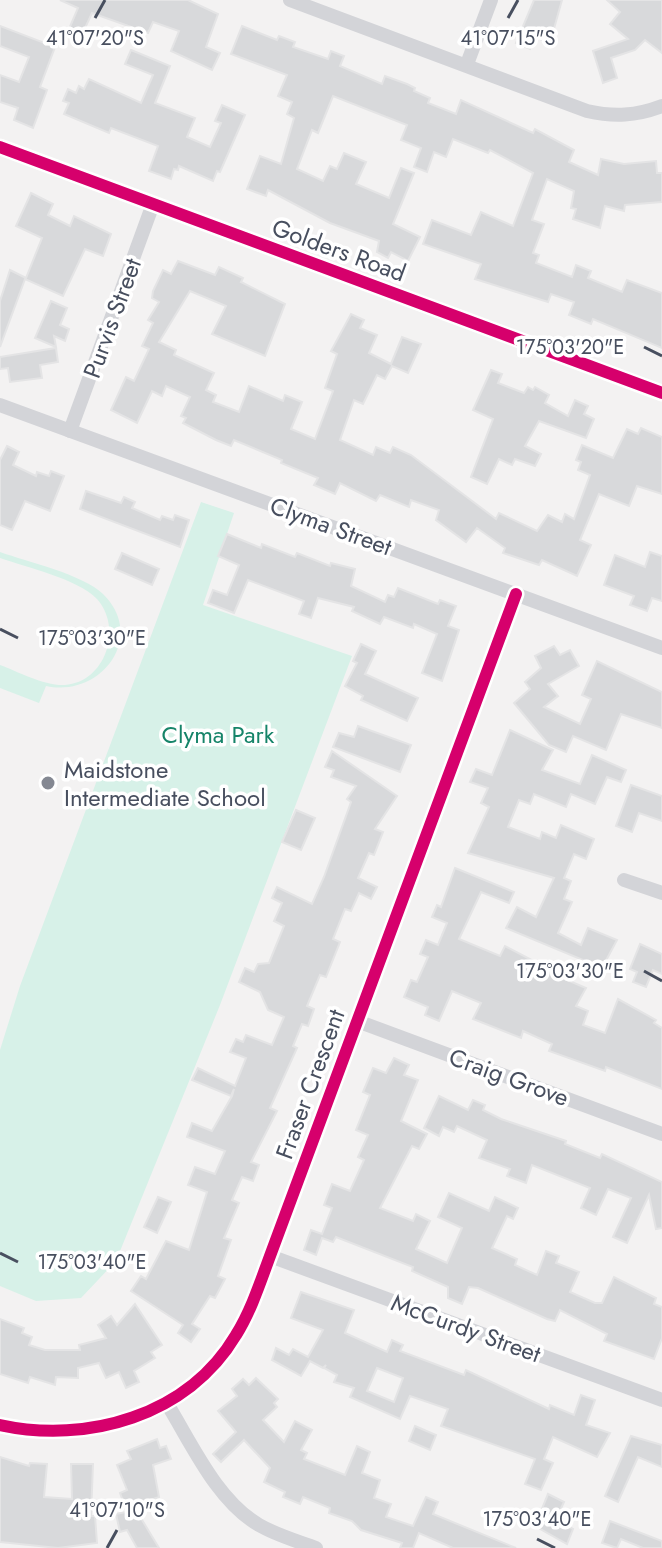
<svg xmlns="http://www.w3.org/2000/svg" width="662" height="1548" font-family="Jost,sans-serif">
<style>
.green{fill:#d7f1e8}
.building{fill:#d8d9db;stroke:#e4e4e5;stroke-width:2;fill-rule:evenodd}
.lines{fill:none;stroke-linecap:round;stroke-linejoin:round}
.minor{stroke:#d3d4d8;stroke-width:14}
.cycleway-casing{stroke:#fff;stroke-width:17}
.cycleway{stroke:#d6006c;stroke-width:12}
.ticks{fill:none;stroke:#484f5f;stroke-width:3}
.poi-dot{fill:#848892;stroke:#fff;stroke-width:3}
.labels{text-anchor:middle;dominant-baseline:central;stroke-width:7;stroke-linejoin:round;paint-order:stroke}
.street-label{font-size:24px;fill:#484f5f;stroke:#fff}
.park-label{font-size:24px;fill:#168469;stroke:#fff}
.poi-label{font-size:24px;fill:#484f5f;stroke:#fff;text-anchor:start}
.ticks-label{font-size:20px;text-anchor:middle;fill:#484f5f;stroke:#fff;stroke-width:7;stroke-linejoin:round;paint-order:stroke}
</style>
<rect width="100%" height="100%" fill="#f3f2f2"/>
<g class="green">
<path d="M201,502L234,513L203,605L352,656L220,1005L116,1261L81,1298L36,1301L0,1286V1050L20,986Z"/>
<path d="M0,552C28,562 82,574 103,594C147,637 101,698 46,686L39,703L0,688V665C19,672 44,686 65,685C106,682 123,628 97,599C78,579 26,567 0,558Z"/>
</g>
<g class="building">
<path d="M60,0H188L218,14L206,47L220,53L212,70L171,51L179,31L153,22L148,33L92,13L79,41L66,36L78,8Z"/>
<path d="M534,0H562L550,43L535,37L530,49L516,43Z"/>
<path d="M607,0H662V53L645,40L635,50L611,58L617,78L603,83L593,51L628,39L610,24L620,12Z"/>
<path d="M0,26L55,47L40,87L47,90L33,128L14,120L18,108L0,102V75L19,82L29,57L0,46Z"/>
<path d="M242,26L277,40L279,36L295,42L293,47L328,59L331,51L344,56L340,66L382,84L385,76L407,84L415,88L414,91L430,98L428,103L456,114L461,100L533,133L535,129L574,150L569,162L598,175L601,159L624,164L656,161L657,173H662V202L625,205L624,211L605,206L600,228L573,219L576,209L571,208L574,191L547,179L532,220L544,224L533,253L539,255L536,263L572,277L576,265L591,271L588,278L622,292L627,280L662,293V348L593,319L591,324L569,315L574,302L551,294L548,302L475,279L481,264L423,244L432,220L471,235L481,212L513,226L533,173L490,150L488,153L453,139L446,157L434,152L427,172L414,167L421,148L401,140L407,125L333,96L318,133L312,130L297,169L323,181L330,166L337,169L344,153L366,162L356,184L389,198L401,168L414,173L393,224L420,237L408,261L391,252L388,258L377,252L379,241L330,223L268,190L266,196L247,189L260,156L281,164L294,118L287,114L292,102L278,96L287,75L231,54Z"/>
<path d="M131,50L170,66L155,103L195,118L187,137L210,147L221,123L215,121L222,105L245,115L220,172L217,171L213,181L179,166L178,170L174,169L171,179L149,171L158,146L111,128L109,133L64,114L69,103L63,101L68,89L76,93L79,86L84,89L89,79L141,103L153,75L125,64Z"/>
<path d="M31,193L53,204L48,215L70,226L74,216L111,234L103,256L85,249L63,296L25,279L0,347V301L10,270L26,278L42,238L16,226Z"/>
<path d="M178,261L215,275L219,267L243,278L241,282L285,304L265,356L212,334L226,306L190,291L159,342L176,350L174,355L214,373L206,390L216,395L213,402L239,412L249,386L283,401L285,395L302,402L291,429L315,439L333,391L325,388L337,354L331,351L351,314L364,320L360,328L377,335L369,353L391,364L402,337L421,344L408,373L392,366L385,379L377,375L363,404L354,400L340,440L373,455L376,447L390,453L393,447L411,455L496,519L499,513L537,531L548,515L562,522L565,514L574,519L590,475L578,470L581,462L576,460L582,445L613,458L627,429L638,434L641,428L662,437V494L637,486L629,506L599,494L580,540L591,545L577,576L542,560L539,565L503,553L505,548L477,528L466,542L436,520L439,510L411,500L409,507L380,495L376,501L340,483L335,494L314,485L318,478L281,463L282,460L234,440L231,446L216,440L183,423L186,418L181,416L190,397L166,386L162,396L152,391L137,423L111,410L126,377L134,381L149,349L142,346L153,323L148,320L159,302L152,298L153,291L163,270L171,274Z"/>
<path d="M51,301L67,308L60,325L69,329L65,341L54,336L56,347L35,338Z"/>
<path d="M56,348L58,362L40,365L42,378L10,382L8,368L0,369V357Z"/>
<path d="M491,370L502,374L498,383L524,393L528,387L533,390L535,387L549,395L545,403L568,416L575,400L588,406L584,414L594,419L586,438L539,421L525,446L541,454L535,466L515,459L512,465L499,459L487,484L471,477L493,419L473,410Z"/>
<path d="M7,446L19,452L13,465L36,476L37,472L49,476L51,471L64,476L50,511L25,501L12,530L0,525V460Z"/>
<path d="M86,491L121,503L124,497L135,502L132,508L160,520L162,516L173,520L175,515L189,520L180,547L80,509Z"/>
<path d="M227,534L261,548L262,544L295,557L297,553L330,566L331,563L355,569L351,586L385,602L388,595L394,597L398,588L438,604L440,600L456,606L448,626L459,630L442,681L422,673L437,634L414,624L413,628L384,617L380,624L352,611L354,607L318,598L311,618L299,614L304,601L248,580L234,613L208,603L213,590L227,595L239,565L218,556Z"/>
<path d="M650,552L662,556V601L652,598L647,611L630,605L634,596L604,585L615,555L645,567Z"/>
<path d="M122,553L159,569L152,585L115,569Z"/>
<path d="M361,644L376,651L365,674L418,698L407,721L361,700L363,696L345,686L357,663L353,661Z"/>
<path d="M554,646L560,655L570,650L579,666L548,684L558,696L544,707L580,724L591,699L582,695L597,661L662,692V728L621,714L606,750L573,736L566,752L549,745L514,703L530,689L525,682L541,668L535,656Z"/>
<path d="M358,726L411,745L400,772L333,747L339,733L354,737Z"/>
<path d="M510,730L553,750L542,770L580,784L592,755L626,770L621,782L607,777L595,804L571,794L566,807L534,794L530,804L519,800L508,827L540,839L542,832L556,838L561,825L594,839L586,859L574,854L564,878L571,881L564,899L572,902L558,933L581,945L588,928L617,940L602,968L506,928L517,907L536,917L554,878L468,853L489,807L481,803L488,788L470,782L476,769L492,775Z"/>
<path d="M332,751L397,796L375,829L383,832L374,855L369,853L358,878L377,887L371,899L359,893L351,911L345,909L333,939L340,942L326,977L320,975L307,1006L314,1009L308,1026L302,1024L293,1046L297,1048L270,1108L277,1111L251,1162L259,1165L253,1181L242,1177L232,1200L239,1203L224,1238L231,1240L218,1276L225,1279L215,1298L210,1296L192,1324L200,1329L191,1342L178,1333L183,1325L131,1291L141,1276L146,1279L166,1241L189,1250L207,1192L188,1185L195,1167L215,1174L225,1151L187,1137L192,1123L212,1131L232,1096L234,1089L231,1096L192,1080L198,1068L235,1086L246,1058L230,1052L236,1039L243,1042L246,1035L272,1045L284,1017L268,1010L260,992L239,982L245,968L254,972L258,964L269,963L284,926L274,921L282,903L272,898L277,887L312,904L324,877L351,802L347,799L356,786L331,777L334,770L325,767Z"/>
<path d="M631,785L662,796V821L639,813L632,832L616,826Z"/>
<path d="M296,810L315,818L301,850L282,842Z"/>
<path d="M455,868L514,892L509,903L481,892L459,939L500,956L505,946L547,968L546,971L586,988L576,1006L588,1011L583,1025L605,1033L618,999L656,1020L654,1023L662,1028V1089L606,1067L605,1071L549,1051L552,1044L523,1031L521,1038L473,1019L481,1003L452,991L439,1021L425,1015L428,1007L404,997L411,980L417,982L428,957L420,954L426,940L438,945L447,923L432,917L437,905L441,907Z"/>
<path d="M640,944L662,954V974L653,970L646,987L633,982L637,972L630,969Z"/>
<path d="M394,1058L409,1065L404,1075L418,1080L401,1121L427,1134L419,1149L412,1146L380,1208L413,1221L416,1214L430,1221L416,1249L447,1263L462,1228L438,1217L449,1193L489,1211L495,1197L518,1208L513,1219L507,1216L492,1248L517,1259L515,1265L537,1275L546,1251L559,1256L556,1263L579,1272L570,1292L595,1303H602L614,1277L656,1298L654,1304L662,1307V1338L654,1359L604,1341L607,1334L560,1310L555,1321L547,1319L478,1288L469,1287L462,1304L448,1298V1287L412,1271L413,1267L336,1237L333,1242L322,1238L316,1255L304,1250L311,1230L322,1234L332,1208L324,1205L332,1184L350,1191L364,1160L358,1157L368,1135L356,1130L370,1095L363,1092L373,1068L386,1073Z"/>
<path d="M439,1096L468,1110L473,1100L485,1105L483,1110L501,1119L566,1141L565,1144L600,1158L602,1154L662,1182V1228L656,1229L649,1195L627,1243L613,1237L631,1198L608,1189L596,1215L581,1208L590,1188L532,1165L526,1183L507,1176L510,1169L479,1158L487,1140L457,1126L454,1132L443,1127L439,1136L424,1128Z"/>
<path d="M158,1197L171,1202L157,1233L144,1227Z"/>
<path d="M301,1292L354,1310L345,1333L387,1352L392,1340L403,1345L400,1351L464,1375L466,1370L549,1409L550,1405L574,1415L581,1395L595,1400L586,1425L610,1433L597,1457L553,1437L544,1459L553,1463L541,1490L525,1484L535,1459L441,1426L448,1409L410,1396L400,1419L350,1397L354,1388L334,1382L337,1375L324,1368L326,1365L323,1368L310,1361L301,1376L272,1360L276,1348L289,1355L293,1349L308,1357L323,1330L291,1318ZM377,1368L403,1378L394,1402L367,1391Z"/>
<path d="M135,1304L162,1345L151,1352L155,1358L134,1371L139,1382L126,1388L119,1372L106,1378L99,1363L78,1368V1378L56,1377L55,1385L30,1377L28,1383L0,1374V1319L24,1328L22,1333L32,1337L29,1345L45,1350H80L79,1345L106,1338L98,1325L111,1316L117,1325Z"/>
<path d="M256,1378L278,1399L274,1403L277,1407L263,1420L284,1442L295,1421L312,1430L301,1450L307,1453L304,1459L345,1475L357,1446L370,1452L362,1473L380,1480L374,1498L391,1504L386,1517L413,1526L426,1497L438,1502L433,1514L516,1548H453L419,1533L413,1548H400L402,1543L361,1530L352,1521L329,1513L330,1508L303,1497L300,1504L283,1497L285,1492L264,1482L270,1468L244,1440L221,1462L213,1454L236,1432L218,1411L237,1396L232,1389L243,1379L249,1385Z"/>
<path d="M415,1426L436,1435L430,1450L409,1441Z"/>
<path d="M631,1436L662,1445V1467L638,1457L618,1502L605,1496Z"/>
<path d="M157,1439L160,1448L166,1446L171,1459L153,1465L159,1497L126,1509L120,1493L127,1490L117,1465L131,1459L127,1451Z"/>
<path d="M0,1457L29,1466L30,1463L47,1464L44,1497L72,1499L71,1464H93L91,1516H95L97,1543L58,1548L0,1542Z"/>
<path d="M548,1494L564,1502L556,1519L573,1529L567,1544L535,1526Z"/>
<path d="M136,1510L159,1548H137L127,1530L120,1532L116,1514Z"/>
<path d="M610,1521L662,1541V1548H643L621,1539L617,1548L602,1543Z"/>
</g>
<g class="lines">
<g class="minor">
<path d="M290,0L587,111C614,117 636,116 662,106"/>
<path d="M467,64L491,0"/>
<path d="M0,147L662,393"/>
<path d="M0,405L662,648"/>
<path d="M70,431L153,204"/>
<path d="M624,880L662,893"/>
<path d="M357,1021L662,1134"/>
<path d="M270,1256L662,1400"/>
<path d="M166,1402C191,1442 216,1500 259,1525C276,1535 297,1541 316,1548"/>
<path d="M0,1425C87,1444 188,1416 236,1335C251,1311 260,1283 270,1256L516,594"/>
</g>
<defs>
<g id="cycleway">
<path d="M0,147L662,393"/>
<path d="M0,1425C87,1444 188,1416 236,1335C251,1311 260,1283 270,1256L516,594"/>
</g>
</defs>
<use href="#cycleway" class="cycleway-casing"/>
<use href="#cycleway" class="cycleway"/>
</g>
<path class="ticks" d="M95,18L105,0M508,18L518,0M644,347L662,356M0,629L18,638M644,971L662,981M0,1253L18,1262M537,1539L555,1548M107,1548L117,1530"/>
<circle class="poi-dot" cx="48" cy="783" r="8"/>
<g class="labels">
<g class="street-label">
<text transform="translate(339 250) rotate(20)">Golders Road</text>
<text transform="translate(112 318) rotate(-70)">Purvis Street</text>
<text transform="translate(331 526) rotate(20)">Clyma Street</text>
<text transform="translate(509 1077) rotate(20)">Craig Grove</text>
<text transform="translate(310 1084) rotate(-70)">Fraser Crescent</text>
<text transform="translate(466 1328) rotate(20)">McCurdy Street</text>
</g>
<g class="park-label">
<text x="218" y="734">Clyma Park</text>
</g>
<g class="poi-label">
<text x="64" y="769">Maidstone<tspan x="64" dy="28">Intermediate School</tspan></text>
</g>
</g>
<g class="ticks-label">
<text x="95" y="45">41°07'20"S</text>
<text x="508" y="45">41°07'15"S</text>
<text x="570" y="354">175°03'20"E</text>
<text x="92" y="645">175°03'30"E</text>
<text x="570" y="978">175°03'30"E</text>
<text x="92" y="1269">175°03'40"E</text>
<text x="117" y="1517">41°07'10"S</text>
<text x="537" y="1526">175°03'40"E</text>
</g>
</svg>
